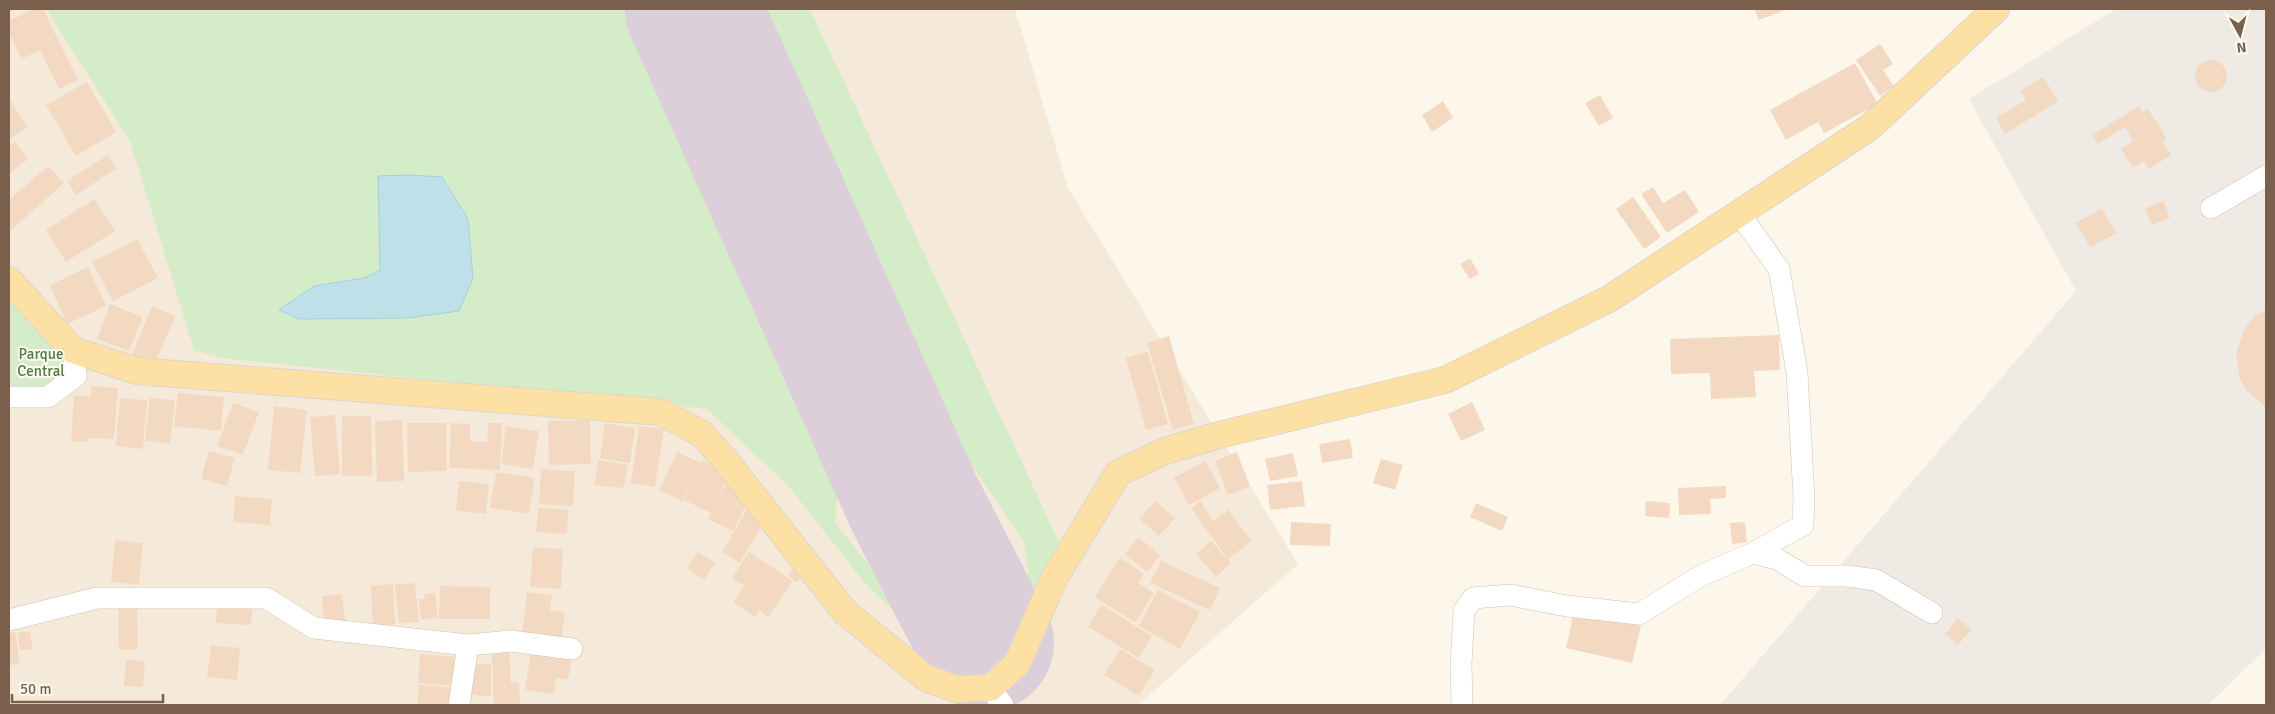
<svg xmlns="http://www.w3.org/2000/svg" width="2275" height="714" font-family="Signika,sans-serif">
<style>
.residential{fill:#f5ead9}
.industrial{fill:#efeae4}
.green{fill:#d5ecc8;fill-rule:evenodd}
.water{fill:#bee0e8;stroke:#a4cfda}
.lines{fill:none;stroke-linecap:round;stroke-linejoin:round}
.runway{stroke:#dccfda;stroke-width:136}
.building{fill:#f3d9c2}
.minor-casing{stroke:#d1c0af;stroke-width:22}
.major-casing{stroke:#dcd5d0;stroke-width:28}
.minor{stroke:#fff;stroke-width:21}
.major{stroke:#fce0a4;stroke-width:26}
.labels{text-anchor:middle;dominant-baseline:central;stroke-width:4;stroke-linejoin:round;paint-order:stroke}
.park-label{font-size:15px;fill:#4e7a41;stroke:#fffbf3}
</style>
<rect width="100%" height="100%" fill="#fdf7eb"/>
<path class="residential" d="M9,9H1015L1068,188L1298,564L1138,705H9Z"/>
<path class="industrial" d="M2116,9H2266V649L2208,705H1720L2076,291L1969,99Z"/>
<g class="green">
<path d="M46,9H651L844,426L835,522L910,617L967,652L1003,647L1017,620L1029,581L1024,542L923,393L910,383L735,9H810L1060,544L1015,649L987,658L948,652L913,628L867,586L790,488L707,409L221,358L194,350L130,141ZM378,176L442,177L468,219L473,278L408,318L299,319L279,310L314,286L364,278L380,270Z"/>
<path d="M9,280L76,376L48,397H9Z"/>
</g>
<path class="water" d="M410,175L442,177L468,219L473,278L459,311L408,318L299,319L279,310L314,286L364,278L380,270L378,176Z"/>
<g class="lines">
<path class="runway" d="M693,9L914,503L986,643"/>
</g>
<g class="building">
<path d="M34,9H43L78,80L59,89L40,50L22,59L9,33V21Z"/>
<path d="M1754,9H1787L1759,20Z"/>
<path d="M1880,44L1893,64L1883,70L1894,86L1880,96L1856,60Z"/>
<circle cx="2211" cy="76" r="16"/>
<path d="M1855,63L1878,104L1824,133L1818,122L1786,140L1770,110Z"/>
<path d="M2043,77L2058,101L2005,134L1996,118L2026,100L2020,91Z"/>
<path d="M87,82L116,132L76,156L46,105Z"/>
<path d="M1600,95L1613,118L1599,126L1585,103Z"/>
<path d="M9,98L27,127L11,138L9,135Z"/>
<path d="M1443,101L1453,118L1432,132L1422,115Z"/>
<path d="M2139,106L2142,112L2148,109L2167,139L2163,142L2171,155L2149,169L2144,161L2133,168L2121,149L2133,141L2125,127L2098,144L2092,135Z"/>
<path d="M15,142L28,159L9,174V147Z"/>
<path d="M108,155L117,168L76,195L67,181Z"/>
<path d="M48,166L64,183L9,232V200Z"/>
<path d="M1653,187L1663,203L1685,190L1699,212L1667,233L1641,194Z"/>
<path d="M1633,197L1661,237L1644,249L1616,209Z"/>
<path d="M94,199L115,231L66,262L46,230Z"/>
<path d="M2163,201L2170,217L2152,225L2145,209Z"/>
<path d="M2102,209L2116,233L2090,247L2076,223Z"/>
<path d="M137,239L158,278L113,301L92,262Z"/>
<path d="M1470,258L1479,274L1470,279L1460,264Z"/>
<path d="M88,267L106,306L67,324L50,285Z"/>
<path d="M110,304L143,317L129,351L97,339Z"/>
<path d="M152,306L175,316L155,364L132,355Z"/>
<path d="M2266,309V407L2247,391L2240,379L2236,353L2245,328L2254,317Z"/>
<path d="M1779,335L1780,370L1754,371L1756,397L1711,399L1710,373L1671,374L1670,339Z"/>
<path d="M1169,336L1194,424L1173,430L1147,343Z"/>
<path d="M1148,352L1168,424L1146,430L1126,358Z"/>
<path d="M91,386L118,388L114,439L88,438L87,442L71,441L74,395L91,397Z"/>
<path d="M178,393L224,397L221,431L174,426Z"/>
<path d="M120,398L147,400L143,449L116,446Z"/>
<path d="M150,398L175,400L170,444L145,441Z"/>
<path d="M1472,402L1485,430L1461,441L1448,414Z"/>
<path d="M233,403L259,412L243,455L217,446Z"/>
<path d="M274,406L307,410L300,473L268,470Z"/>
<path d="M335,415L340,474L315,476L310,417Z"/>
<path d="M342,416H371L372,476H342Z"/>
<path d="M402,420L404,481L377,482L375,421Z"/>
<path d="M590,420L591,464L549,465L548,421Z"/>
<path d="M407,423H446L447,471L408,472Z"/>
<path d="M451,423L470,424V441L487,442L488,423H502L500,470L449,468Z"/>
<path d="M605,423L635,428L630,463L600,458Z"/>
<path d="M506,426L539,431L533,469L501,464Z"/>
<path d="M639,426L664,429L655,487L631,483Z"/>
<path d="M1350,439L1353,458L1322,463L1319,444Z"/>
<path d="M209,451L235,458L227,486L201,479Z"/>
<path d="M677,452L701,463L702,460L730,473L712,510L729,479L753,491L733,531L708,519L711,513L684,500L693,481L682,501L659,490Z"/>
<path d="M1237,452L1250,486L1228,495L1215,461Z"/>
<path d="M1293,453L1298,476L1270,481L1265,459Z"/>
<path d="M1381,459L1403,465L1395,490L1373,483Z"/>
<path d="M598,460L628,465L624,488L595,485Z"/>
<path d="M1205,461L1220,488L1189,505L1174,478Z"/>
<path d="M541,469L575,471L573,506L539,504Z"/>
<path d="M496,472L535,478L529,514L490,508Z"/>
<path d="M459,481L489,484L486,514L456,511Z"/>
<path d="M1302,481L1305,506L1270,510L1267,485Z"/>
<path d="M1726,486V498L1710,499L1711,514L1679,515L1678,488Z"/>
<path d="M235,496L272,499L270,525L233,522Z"/>
<path d="M753,499L771,509L740,563L722,552Z"/>
<path d="M1155,501L1175,518L1159,536L1139,519Z"/>
<path d="M1200,501L1214,521L1228,510L1252,541L1228,559L1191,508Z"/>
<path d="M1646,501L1670,503L1669,518L1645,516Z"/>
<path d="M1476,503L1508,517L1502,531L1470,517Z"/>
<path d="M538,508L568,510L567,534L536,532Z"/>
<path d="M1291,522L1331,524L1330,546L1290,545Z"/>
<path d="M1745,522L1747,542L1732,544L1730,523Z"/>
<path d="M1138,537L1160,555L1147,572L1125,554Z"/>
<path d="M115,540L143,543L139,585L111,582Z"/>
<path d="M1211,541L1231,563L1216,577L1196,554Z"/>
<path d="M533,547L563,549L561,589L530,587Z"/>
<path d="M698,552L715,563L704,580L687,568Z"/>
<path d="M749,552L793,581L768,617L759,610L755,617L733,602L744,586L732,578Z"/>
<path d="M1120,558L1144,574L1138,583L1154,593L1135,622L1095,597Z"/>
<path d="M802,560L811,569L796,583L787,574Z"/>
<path d="M1161,561L1220,588L1210,610L1150,583Z"/>
<path d="M415,583L419,622L399,623L395,585Z"/>
<path d="M393,584L395,624L373,626L371,586Z"/>
<path d="M440,586L490,587V619H439Z"/>
<path d="M1158,590L1200,612L1180,649L1139,626Z"/>
<path d="M527,592L552,595L550,610L565,612L561,640L522,635Z"/>
<path d="M435,593L438,618L421,620L419,599H425L424,594Z"/>
<path d="M342,594L345,621L324,623L322,596Z"/>
<path d="M1101,605L1152,636L1139,658L1088,627Z"/>
<path d="M118,606H137L138,649L119,650Z"/>
<path d="M217,606L252,607L251,625L216,623Z"/>
<path d="M1574,611L1641,626L1632,663L1566,648Z"/>
<path d="M1957,618L1971,629L1958,645L1945,634Z"/>
<path d="M30,631L33,649L20,651L18,633Z"/>
<path d="M15,632L20,664L9,665V633Z"/>
<path d="M211,645L240,648L237,680L207,677Z"/>
<path d="M1120,649L1155,670L1139,696L1104,675Z"/>
<path d="M509,650L511,683L519,682L520,705H494L492,651Z"/>
<path d="M531,652L572,658L568,680L556,678L553,694L525,690Z"/>
<path d="M420,654L459,657L457,686L418,683Z"/>
<path d="M126,660L145,661L143,687L124,686Z"/>
<path d="M472,664H491V696L471,695Z"/>
<path d="M419,685L456,688L454,705H417Z"/>
</g>
<g class="lines">
<defs>
<g id="minor">
<path d="M2211,208L2266,176"/>
<path d="M9,397H48L76,376L73,350"/>
<path d="M1753,553L1777,559L1805,576H1847L1876,580L1932,613"/>
<path d="M9,620L97,598H266L314,628L468,645L511,641L572,649"/>
<path d="M990,688L1003,705"/>
<path d="M459,705L468,645"/>
<path d="M1462,705L1461,664L1464,611L1473,598L1510,595L1567,606L1639,614L1702,575L1753,553L1803,525L1804,498L1797,372L1779,269L1738,212"/>
</g>
<path id="major" d="M9,280L73,350L137,371L661,412L702,434L725,460L845,612L926,678L956,689L990,688L1017,664L1055,577L1118,473L1165,451L1223,434L1445,380L1609,299L1870,127L1996,9"/>
</defs>
<use href="#minor" class="minor-casing"/>
<use href="#major" class="major-casing"/>
<use href="#minor" class="minor"/>
<use href="#major" class="major"/>
</g>
<g class="labels">
<g class="park-label">
<text x="41" y="354">Parque<tspan x="41" dy="17">Central</tspan></text>
</g>
</g>
<rect width="2275" height="714" fill="none" stroke="#7a5f4c" stroke-width="20"/>
<g transform="translate(2240 35) rotate(173)" stroke="#fffbf3" stroke-width="4" paint-order="stroke">
<path d="M0-4L9 19L0 12L-9 19Z" fill="#7a5f4c"/>
<text y="-8" font-size="14" font-weight="bold" text-anchor="middle" fill="#7a5f4c">N</text>
</g>
<path d="M12 694v8h151v-8" fill="none" stroke="#7a5f4c" stroke-width="2.5"/>
<text x="20" y="694" font-size="15" fill="#7a5f4c" stroke="#fffbf3" stroke-width="4" paint-order="stroke">50 m</text>
</svg>
